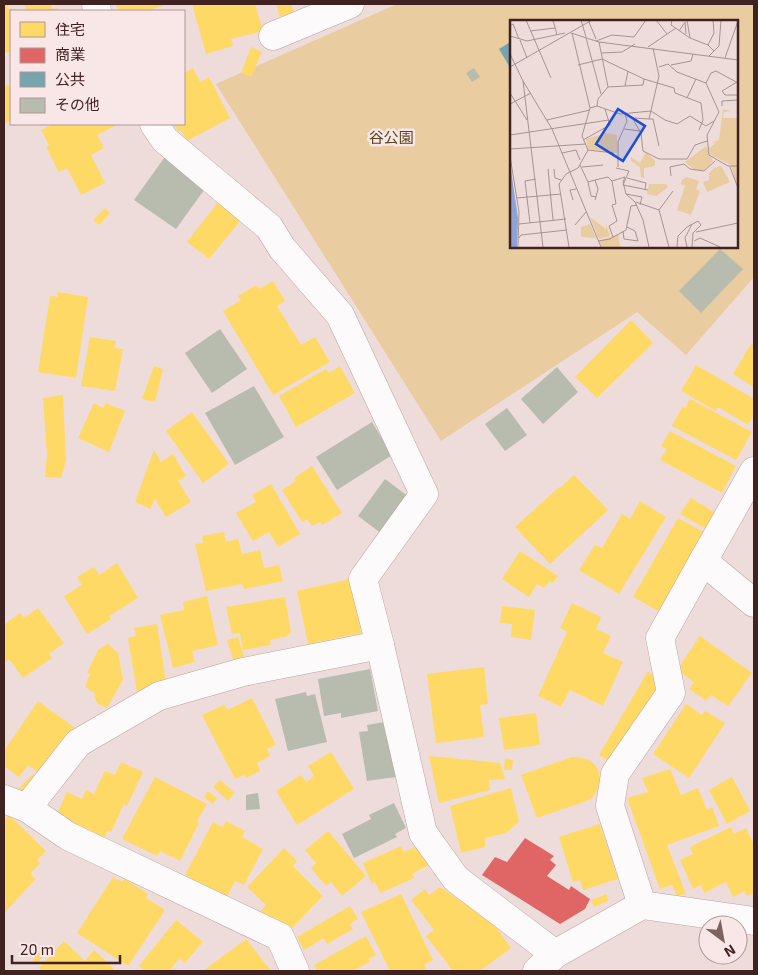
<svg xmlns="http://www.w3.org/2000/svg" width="758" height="975" font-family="'Exo 2','Noto Sans JP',sans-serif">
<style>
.green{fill:#e9cca0;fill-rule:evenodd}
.homes{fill:#ffd966}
.shops{fill:#e06666}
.public{fill:#76a5af}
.building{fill:#b7bcae}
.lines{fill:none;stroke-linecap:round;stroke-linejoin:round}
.minor-casing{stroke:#bba5a3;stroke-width:29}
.minor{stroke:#fcfafa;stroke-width:28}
.labels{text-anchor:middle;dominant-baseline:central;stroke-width:5;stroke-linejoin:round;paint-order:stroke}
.park-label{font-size:15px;fill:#57451d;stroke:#f8e7e6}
.inset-road{fill:none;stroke:#a89291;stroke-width:1}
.view{fill:#1d4ed8;fill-opacity:0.15;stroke:#1d4ed8;stroke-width:2.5}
.inset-edge{fill:none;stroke:#402221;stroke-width:2.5}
</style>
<rect width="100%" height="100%" fill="#eedcdb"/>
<path class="green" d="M397,4H754V277L686,355L637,312L441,441L216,84ZM512,21H737V246H512Z"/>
<g class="homes">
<path d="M4,4H7L8,9L12,8L13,11H11V52L4,53Z"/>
<path d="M25,4H51L52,9L58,8V11H26Z"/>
<path d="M110,4H163V6L145,11H118L116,4L111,6Z"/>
<path d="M192,4H255L263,31L231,39L233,46L206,54Z"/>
<path d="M276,4H291L294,12L280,17Z"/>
<path d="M251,47L262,52L251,77L241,73Z"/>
<path d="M193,68L200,82L209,77L230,118L187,141L181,130L178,132L174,124H184V73Z"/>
<path d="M8,84L11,90V120L4,125V87Z"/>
<path d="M53,124H116V125L97,135L104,148L91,155L105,183L81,195L67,168L59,172L46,147L49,145L41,130Z"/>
<path d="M222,197L245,215L209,259L187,242Z"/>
<path d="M105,208L110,213L99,225L93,220Z"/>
<path d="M273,281L285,301L277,306L301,345L315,337L330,362L273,395L223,311L241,300L238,296L256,285L259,289Z"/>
<path d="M58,292L88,297L76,378L38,372L50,296L58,297Z"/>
<path d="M631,320L653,343L597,398L575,377Z"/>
<path d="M90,337L116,341L114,348L123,349L115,391L81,386Z"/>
<path d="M751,344L754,346V387L733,374Z"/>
<path d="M696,365L754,399V415L748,425L718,407L716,411L681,391Z"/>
<path d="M154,366L163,369L155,402L142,399Z"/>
<path d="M340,366L355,393L296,427L279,396L326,369L329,373Z"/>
<path d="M63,395L66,460L61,478L45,477L47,455L43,398Z"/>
<path d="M690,399L752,432L736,460L672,426L682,407L685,408Z"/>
<path d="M94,403L103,408L106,403L125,411L109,452L78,438Z"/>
<path d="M192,412L229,464L203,483L166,431Z"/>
<path d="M670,431L736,466L722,493L660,460L667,449L661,446Z"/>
<path d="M154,450L161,462L173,454L186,476L178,481L191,502L166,517L155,499L150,509L135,502Z"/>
<path d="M312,466L342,513L322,525L320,522L312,526L307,519L302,522L282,490L296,481L294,478Z"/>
<path d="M574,475L608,510L550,564L515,527L559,487L560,488Z"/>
<path d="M271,484L300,534L278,547L269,532L253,541L236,513L256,502L252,495Z"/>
<path d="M691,498L717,514L706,529L680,514Z"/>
<path d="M640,501L666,517L619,594L579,570L595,545L602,548L622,514L630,519Z"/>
<path d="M678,518L707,534L662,613L633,597Z"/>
<path d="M224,532L226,542L238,539L242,554L260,550L264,568L279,565L283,581L244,589L242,584L206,591L195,544L203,543L202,536Z"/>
<path d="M520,551L558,576L553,583L550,581L544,588L537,584L529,597L502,579Z"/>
<path d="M117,563L138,598L109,616L111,619L87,634L64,596L82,585L77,577L94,567L99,575Z"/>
<path d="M350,579L361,633L308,644L297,591Z"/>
<path d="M207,596L218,645L192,651L195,662L173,668L160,615L184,610L183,602Z"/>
<path d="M285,597L291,633L285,637L270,640L271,645L243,650L240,633L232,634L226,607Z"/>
<path d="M572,603L601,617L596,629L611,636L603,653L623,662L603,706L570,690L561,707L538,696L567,632L560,628Z"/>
<path d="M502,606L535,610L531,640L511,637L512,624L500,623Z"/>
<path d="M38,608L64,643L49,654L52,658L23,678L9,659L4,663V625L20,613L24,618Z"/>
<path d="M157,624L167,688L137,692L128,638L136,636L134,628Z"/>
<path d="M700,636L752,673L728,706L711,695L706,701L689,689L694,682L677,670Z"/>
<path d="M238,637L245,659L234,662L227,640Z"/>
<path d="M108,644L118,653L123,680L107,708L98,704L94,697L96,694L85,687L90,674L87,673L98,650Z"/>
<path d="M484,667L488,704L480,705L484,737L436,743L427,674Z"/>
<path d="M648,671L655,677L660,692L615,764L599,755Z"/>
<path d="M252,698L276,745L267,749L270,756L257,763L260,771L246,778L244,775L235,779L202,715L224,705L228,710Z"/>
<path d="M38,701L75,728L52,761L40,774L28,765L19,777L4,766V751Z"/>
<path d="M686,704L702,715L705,711L725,723L689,778L653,754Z"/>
<path d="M536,713L540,745L504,750L499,718Z"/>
<path d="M331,752L354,789L297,825L276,791L301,775L306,782L314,776L308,766Z"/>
<path d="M429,756L500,763L505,779L489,780L490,790L439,803Z"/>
<path d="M572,757L588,759L595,765L599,772L600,781L598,789L594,796L587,801L537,818L521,775Z"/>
<path d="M505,758L513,760L512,770H504Z"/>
<path d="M121,762L143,772L127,806L124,804L111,832L108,830L103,841L56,816L67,792L82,799L86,790L94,794L105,771L115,775Z"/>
<path d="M670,769L681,795L698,788L707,810L712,807L719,826L667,845L686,894L677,896L672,885L660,889L627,798L648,792L642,778Z"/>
<path d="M33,774L36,777L21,791L18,789Z"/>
<path d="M155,777L207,804L197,821L199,823L180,861L160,851L157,856L122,839Z"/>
<path d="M732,777L750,811L727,824L709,790Z"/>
<path d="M220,780L235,793L228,801L213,787Z"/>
<path d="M511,788L519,822L506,833L485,838V847L461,853L450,806Z"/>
<path d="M208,791L217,798L213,804L204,797Z"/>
<path d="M9,815L46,851L37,860L40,863L30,874L36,879L4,913V821Z"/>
<path d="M226,821L245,831L242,837L263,849L244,885L235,881L227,897L185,875L213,822L223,827Z"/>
<path d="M600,824L618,879L583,890L580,880L573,882L559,837Z"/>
<path d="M731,827L734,834L746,828L754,845V893L747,896L745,891L733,897L726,882L704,893L701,885L693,889L680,860L693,854L690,847Z"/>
<path d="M328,831L366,876L342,896L331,882L326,886L311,868L316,863L305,850Z"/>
<path d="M422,844L431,864L412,874L414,878L380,893L375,882L372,884L363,863L401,846L404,852Z"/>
<path d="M284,848L297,861L293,866L323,896L289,931L275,917L269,924L258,914L266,905L247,887Z"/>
<path d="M113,877L122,882L125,879L148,894L146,898L165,910L128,966L77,933Z"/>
<path d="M440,887L493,923L511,948L480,971H453L426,936L434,930L411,900L425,889L429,895Z"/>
<path d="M401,894L433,960L424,965L426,969L421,971H390L361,912Z"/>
<path d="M607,894L608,901L594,907L591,900Z"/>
<path d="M350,906L358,919L350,924L353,929L327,944L324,938L304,950L297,937Z"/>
<path d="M176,920L203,942L185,963L179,959L169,971H146L139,966Z"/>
<path d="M366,936L376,955L368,959L370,962L352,971H317L314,965Z"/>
<path d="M246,939L271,971H203Z"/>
<path d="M64,941L85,961L94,950L114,969L113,971H42L39,968Z"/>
<path d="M39,952L44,956L37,964L32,960Z"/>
</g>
<path class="shops" d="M525,838L554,856L550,860L556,865L547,876L569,890L571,886L590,899L585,909L560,924L482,875L495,857L507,862Z"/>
<path class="public" d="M512,41V65L509,66L499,49Z"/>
<g class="building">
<path d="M474,68L480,77L472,82L466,73Z"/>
<path d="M167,154L209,183L176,229L134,200Z"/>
<path d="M720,249L743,269L701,313L679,291Z"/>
<path d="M220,329L247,369L212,393L185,353Z"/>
<path d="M557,367L578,392L543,424L521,399Z"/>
<path d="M254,386L284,437L235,465L205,413Z"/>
<path d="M507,408L527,435L505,451L485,424Z"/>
<path d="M372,422L392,455L337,490L316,457Z"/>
<path d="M385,479L409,497L382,534L358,516Z"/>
<path d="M370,669L378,711L341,718V713L324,716L318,679Z"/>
<path d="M306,692L307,696L315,694L327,742L288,751L275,699Z"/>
<path d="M390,721L403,776L367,781L359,732L368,731L367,725Z"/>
<path d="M258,793L260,809L246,810V795Z"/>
<path d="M394,803L406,828L395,834L397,837L354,858L342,834L371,819L369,815Z"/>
</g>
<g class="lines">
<defs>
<g id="minor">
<path d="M96,4L97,11"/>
<path d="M273,36L350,4"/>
<path d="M154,124L165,140L269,227L282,248L340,315L424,494L363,579L380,645L423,833L456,879L555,954"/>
<path d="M754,471L703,561L754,603"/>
<path d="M4,799L27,808L68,836L280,937L295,971"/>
<path d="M27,808L78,743L159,696L243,672L380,645"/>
<path d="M642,905L610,806L615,774L671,693L660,638L703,561"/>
<path d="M537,971L555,954L642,905L754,921"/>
</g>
</defs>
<use href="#minor" class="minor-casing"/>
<use href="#minor" class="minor"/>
</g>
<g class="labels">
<g class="park-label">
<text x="391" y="137">谷公園</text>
</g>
</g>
<g transform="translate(510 20)">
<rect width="228" height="228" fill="#eedcdb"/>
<path d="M213,89L221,91L214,92L213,98H227V166L221,145L201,135L199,128L205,124L203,122L209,120ZM96,113L107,115V133L78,129L76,119ZM196,126L203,141L195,150H185L175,142ZM136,132L145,141V146L134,148V158L131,157L130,147L121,141V137L130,143ZM211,146L220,162L197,172L193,162L199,160V153L204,148ZM177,157L189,161L186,169L190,171L181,195L167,190L175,166L171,164L172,160ZM139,164H156L158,167L146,176L137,174ZM80,197L96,209V204L100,216L89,219ZM80,204L86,218L71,217V207ZM108,214L110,226L114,227H92L89,221Z" fill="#e9cca0"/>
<path d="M0,143L8,198L7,227H0Z" fill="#8da2d8"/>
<path class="inset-road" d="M16,0L41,58M43,0L47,15M71,0L76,17M90,0H119M146,0L157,14M162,0L161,5L180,18L177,0M79,2L86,19M0,6L3,4L9,19M20,11L45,8M169,11L175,2L176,14M61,13L89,22L228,40M0,16L17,21L55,13M76,18L91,74M180,18L198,25M10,20L17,38M86,21L102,15L124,17L136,0M89,22L98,67M138,27L166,8M143,28L149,56L139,99H143L149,126M204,31L209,26L211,0M92,33L112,32L125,24M0,34L13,61L33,227M199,36L204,31L198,25L204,13L203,0M215,38L228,1M68,45L92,39L134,59M161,45L181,41L183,34M0,47L82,0M149,47L158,44L167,52L196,63M13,61L42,109L91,227M227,62L212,71L215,75H228M228,63L206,51L201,53L196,63L209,92L197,115L199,135L218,146H228M115,66L118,51M0,73L17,100M177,78L186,59M0,84L21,73M87,86L88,79L98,67L133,65L134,59L164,68L165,73L191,83L193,100L189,110M212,86V81L228,80M80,88L87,86L110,94L141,91L155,100L167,104L180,96L196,106L204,101M139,99L125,98L124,101L131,113L133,131L149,139H177L185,125L197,121M37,100L80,90M114,109L130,111M0,115L99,100M73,120L100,105L95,89M0,129L76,124M78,130L104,133M52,133L66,130L70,140M0,136L9,192L8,227M70,145L78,162L85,160M72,147L93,145M108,147V122L117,101L115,94M220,147L228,168M106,148L119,151L113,165L138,170M38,149L43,200M44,149L45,158L51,160M161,156L160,147L174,144L180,149L194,151L205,141M117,158L136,163L135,169M102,161L106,184L102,185L107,201L99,206L103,217M78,162L81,176L86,177M116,174L132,177L130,185M7,178L51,174M63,180L60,170L66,169M85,180L88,169L85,160L98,157L102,161L115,157L113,162L116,174L125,182L133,200L139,227M126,182L149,190L159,227M149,190L163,171M20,203L15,161L26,159M9,204L56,199M65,205L76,192M113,211L114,219L128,221L125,211L117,207M186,212L228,203M9,218L11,215L57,210M88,221L100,219L116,210L121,186L127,185M184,221L190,218L210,227M59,227L49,164L56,154L68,148L78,130L72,116L80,88L62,13M167,227L168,216L177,207L188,201L191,205L183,213L182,227M177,227L175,218L182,204"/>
<path class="view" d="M108,89L135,106L113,141L86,124Z"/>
<rect width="228" height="228" class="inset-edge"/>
</g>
<rect width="758" height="975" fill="none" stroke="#402221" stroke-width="10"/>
<rect x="10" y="10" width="175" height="115" fill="#f8e7e6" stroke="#ae9897"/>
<rect x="20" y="22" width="25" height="15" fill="#ffd966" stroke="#ae9897"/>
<text x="55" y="35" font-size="15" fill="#402221">住宅</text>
<rect x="20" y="48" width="25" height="15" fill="#e06666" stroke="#ae9897"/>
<text x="55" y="60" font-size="15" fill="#402221">商業</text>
<rect x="20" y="72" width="25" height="15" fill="#76a5af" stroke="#ae9897"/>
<text x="55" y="85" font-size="15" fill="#402221">公共</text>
<rect x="20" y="98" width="25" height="15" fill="#b7bcae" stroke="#ae9897"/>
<text x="55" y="110" font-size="15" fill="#402221">その他</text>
<g transform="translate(723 940) rotate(148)"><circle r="24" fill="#f8e7e6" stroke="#ae9897"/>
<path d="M0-4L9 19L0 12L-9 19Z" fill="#7d6362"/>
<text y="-8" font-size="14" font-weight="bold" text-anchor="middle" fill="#402221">N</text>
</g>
<path d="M12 955v8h108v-8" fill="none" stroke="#402221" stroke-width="2.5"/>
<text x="20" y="955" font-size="15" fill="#402221" stroke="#f8e7e6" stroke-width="4" paint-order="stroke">20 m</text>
</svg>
